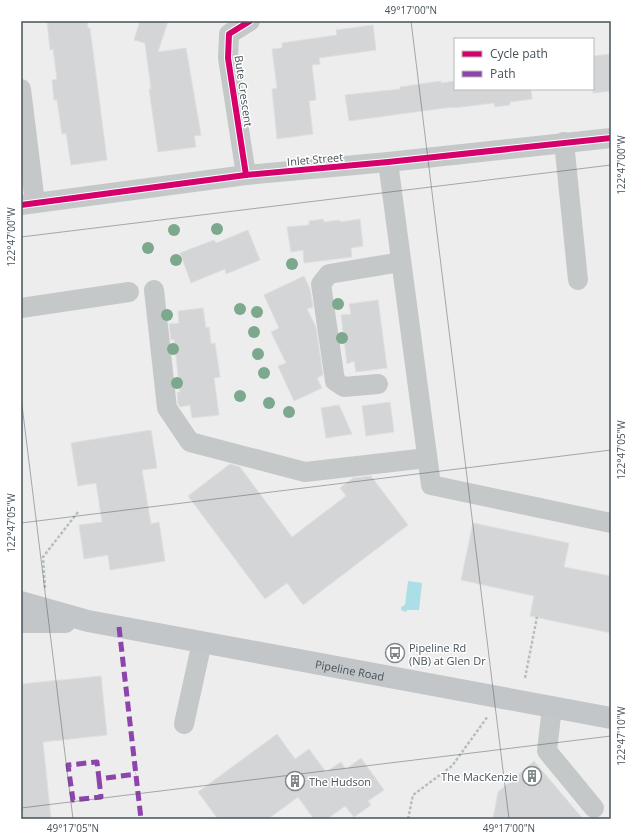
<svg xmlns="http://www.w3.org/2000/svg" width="632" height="840" font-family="'Open Sans',sans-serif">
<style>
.water{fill:#abdee6}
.building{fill:#d4d5d6;stroke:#dfdfe0}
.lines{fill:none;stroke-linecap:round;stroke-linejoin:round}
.path{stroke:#b5bfbb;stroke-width:2.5;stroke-dasharray:3 2;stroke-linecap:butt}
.minor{stroke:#c5c8c9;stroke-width:20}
.major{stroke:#c3c6c8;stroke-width:22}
.quiet{stroke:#8e44ad;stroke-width:5;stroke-dasharray:10 5;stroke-linecap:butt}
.cycleway-casing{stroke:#fff;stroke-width:8}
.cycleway{stroke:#d6006c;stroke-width:6}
.tree{fill:#7ca98e}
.ticks{fill:none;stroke:#465158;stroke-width:1;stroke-opacity:0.45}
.labels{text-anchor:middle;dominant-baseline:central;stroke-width:3;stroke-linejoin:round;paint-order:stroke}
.street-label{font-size:11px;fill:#465158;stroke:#fff}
.poi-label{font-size:11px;fill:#465158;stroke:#fff;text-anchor:start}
.neatline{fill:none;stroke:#465158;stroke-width:1.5}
.ticks-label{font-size:10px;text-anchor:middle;fill:#465158}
</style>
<rect width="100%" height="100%" fill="#eeeded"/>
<path class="water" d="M408,581L422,583L419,610H407L406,612L401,610V607L405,605Z"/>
<g class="building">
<path d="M47,21H87L88,28H90L107,160L71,165L66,133L62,134L57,100H54L52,80L57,79L53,49L50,50Z"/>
<path d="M140,21H168L158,52L186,48L201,135L194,136L196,147L158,152L149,89H151L145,43L134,40Z"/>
<path d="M373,25L376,50L319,58L320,64L312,65L316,100L309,101L313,134L277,139L272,89L277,88L272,49L282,48V43L337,35L336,30Z"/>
<path d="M611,54V91L593,93V56Z"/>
<path d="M441,81V83L455,81V89H531L532,99L510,102V105L495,107L494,103L452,108V107L349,121L345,95L400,89V87Z"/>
<path d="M323,219L324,222L340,220V222L360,219L363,246L351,248L352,257L304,263L303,250L291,252L287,227L309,225V221Z"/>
<path d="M248,230L260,260L226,274L225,269L191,283L180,253L214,240L216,243Z"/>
<path d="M304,276L310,289L313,307L307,309L316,327L323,375L317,378L322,388L294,401L278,366L286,363L271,332L279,328L264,295Z"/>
<path d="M378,300L387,368L356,372L354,361L347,364L341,315L351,314L349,304Z"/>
<path d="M203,308L206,328L209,327L211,344L215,343L220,377L214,378L219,415L192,418L190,405L180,407L178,404L177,392H180L174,339L171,340L169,324L179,323L178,311Z"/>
<path d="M390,402L394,432L366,436L362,406Z"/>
<path d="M339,405L352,434L326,438L321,408Z"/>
<path d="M151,430L157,468L142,470L151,524L159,522L165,561L110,570L108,555L84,559L79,525L102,522L96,483L78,486L71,443Z"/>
<path d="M230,464L240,467L292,537L346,496L340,488L353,478L371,476L408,525L303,605L287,583L265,599L188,496Z"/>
<path d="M473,523L569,543L564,567L611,576V633L530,616L534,596L461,580Z"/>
<path d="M101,676L107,735L43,742L51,819H21V684Z"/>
<path d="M277,734L295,759L309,749L326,772L341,762L346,769L361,758L384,790L368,801L371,805L354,817L345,806L327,819H314L298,797L268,819H218L198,792Z"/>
<path d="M534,761L583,819H493L498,792Z"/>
</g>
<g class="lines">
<g class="path">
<path d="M45,588L43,557L78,512"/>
<path d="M525,678L537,617"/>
<path d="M408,819L413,795L452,766L488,716"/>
</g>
<g class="minor">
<path d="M21,89L35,203"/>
<path d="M564,142L578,280"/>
<path d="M388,162L431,485L611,523"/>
<path d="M246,175L228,58L229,34L250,21"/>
<path d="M21,205L246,175L388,162L611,138"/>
<path d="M154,290L167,408L190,442L305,472L427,458"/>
<path d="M21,308L129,292"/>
<path d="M378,384L344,387L335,381L321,284L329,274L401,262"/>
<path d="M552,707L547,751L594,808"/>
<path d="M184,724L202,642"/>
</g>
<g class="major">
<path id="s1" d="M21,602L88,621L611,718"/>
<path d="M21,622H65"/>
</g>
<g class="quiet">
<path d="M119,627L141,819"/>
<path d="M99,779L101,797L73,800L68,765L97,762L99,779L136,774"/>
</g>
<defs>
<g id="cycleway">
<path d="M246,175L228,58L229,34L250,21"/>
<path d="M21,205L246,175L388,162L611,138"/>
</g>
</defs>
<use href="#cycleway" class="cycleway-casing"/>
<use href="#cycleway" class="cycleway"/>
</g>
<g class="tree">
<circle cx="217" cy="229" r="6"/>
<circle cx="174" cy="230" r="6"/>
<circle cx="148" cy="248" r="6"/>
<circle cx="176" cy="260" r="6"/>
<circle cx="292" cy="264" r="6"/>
<circle cx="338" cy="304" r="6"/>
<circle cx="240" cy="309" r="6"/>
<circle cx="257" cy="312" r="6"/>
<circle cx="167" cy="315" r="6"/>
<circle cx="254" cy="332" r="6"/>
<circle cx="342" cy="338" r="6"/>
<circle cx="173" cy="349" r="6"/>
<circle cx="258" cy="354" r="6"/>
<circle cx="264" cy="373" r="6"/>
<circle cx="177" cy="383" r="6"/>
<circle cx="240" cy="396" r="6"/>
<circle cx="269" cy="403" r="6"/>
<circle cx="289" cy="412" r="6"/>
</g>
<path class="ticks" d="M411,21L509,819M21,237L611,165M21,397L73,819M21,523L611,450M21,808L611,736"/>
<defs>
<symbol id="bus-ring" viewBox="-11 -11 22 22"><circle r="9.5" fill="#fff" stroke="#81888c" stroke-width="1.5"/><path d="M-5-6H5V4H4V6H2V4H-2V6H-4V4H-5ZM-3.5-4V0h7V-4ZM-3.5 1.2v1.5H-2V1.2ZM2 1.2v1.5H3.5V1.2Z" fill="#81888c"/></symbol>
<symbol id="building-ring" viewBox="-11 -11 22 22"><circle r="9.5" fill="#fff" stroke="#81888c" stroke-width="1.5"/><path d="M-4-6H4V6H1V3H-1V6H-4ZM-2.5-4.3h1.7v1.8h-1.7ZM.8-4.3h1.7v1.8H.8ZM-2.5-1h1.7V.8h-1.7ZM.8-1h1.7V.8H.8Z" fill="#81888c"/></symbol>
</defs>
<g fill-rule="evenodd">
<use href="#bus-ring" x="384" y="642" width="22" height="22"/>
<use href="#building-ring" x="521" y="765" width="22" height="22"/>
<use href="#building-ring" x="284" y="770" width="22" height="22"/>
</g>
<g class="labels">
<g class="street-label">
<text transform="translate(244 91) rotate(82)">Bute Crescent</text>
<text transform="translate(315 159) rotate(-5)">Inlet Street</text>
<text stroke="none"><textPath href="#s1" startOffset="336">Pipeline Road</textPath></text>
</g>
<g class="poi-label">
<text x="409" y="647">Pipeline Rd<tspan x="409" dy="13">(NB) at Glen Dr</tspan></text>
<text x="518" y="776" text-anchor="end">The MacKenzie</text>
<text x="309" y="781">The Hudson</text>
</g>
</g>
<rect width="632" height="840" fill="none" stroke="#ffffff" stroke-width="44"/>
<rect x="454" y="38" width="140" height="52" fill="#ffffff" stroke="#b5b9bc"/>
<rect x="462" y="51" width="20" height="6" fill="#d6006c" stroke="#b5b9bc"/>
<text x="490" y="58" font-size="12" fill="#465158">Cycle path</text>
<rect x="462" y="71" width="20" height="6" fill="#8e44ad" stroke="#b5b9bc"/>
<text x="490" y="78" font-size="12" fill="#465158">Path</text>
<rect x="22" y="22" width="588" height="796" class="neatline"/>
<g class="ticks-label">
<text x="411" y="14">49°17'00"N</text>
<text transform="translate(621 165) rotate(-90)" y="4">122°47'00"W</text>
<text transform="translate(11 237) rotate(-90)" y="4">122°47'00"W</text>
<text transform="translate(621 450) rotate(-90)" y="4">122°47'05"W</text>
<text transform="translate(11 523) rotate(-90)" y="4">122°47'05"W</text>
<text transform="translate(621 736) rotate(-90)" y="4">122°47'10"W</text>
<text x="73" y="832">49°17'05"N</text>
<text x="509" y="832">49°17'00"N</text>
</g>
</svg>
